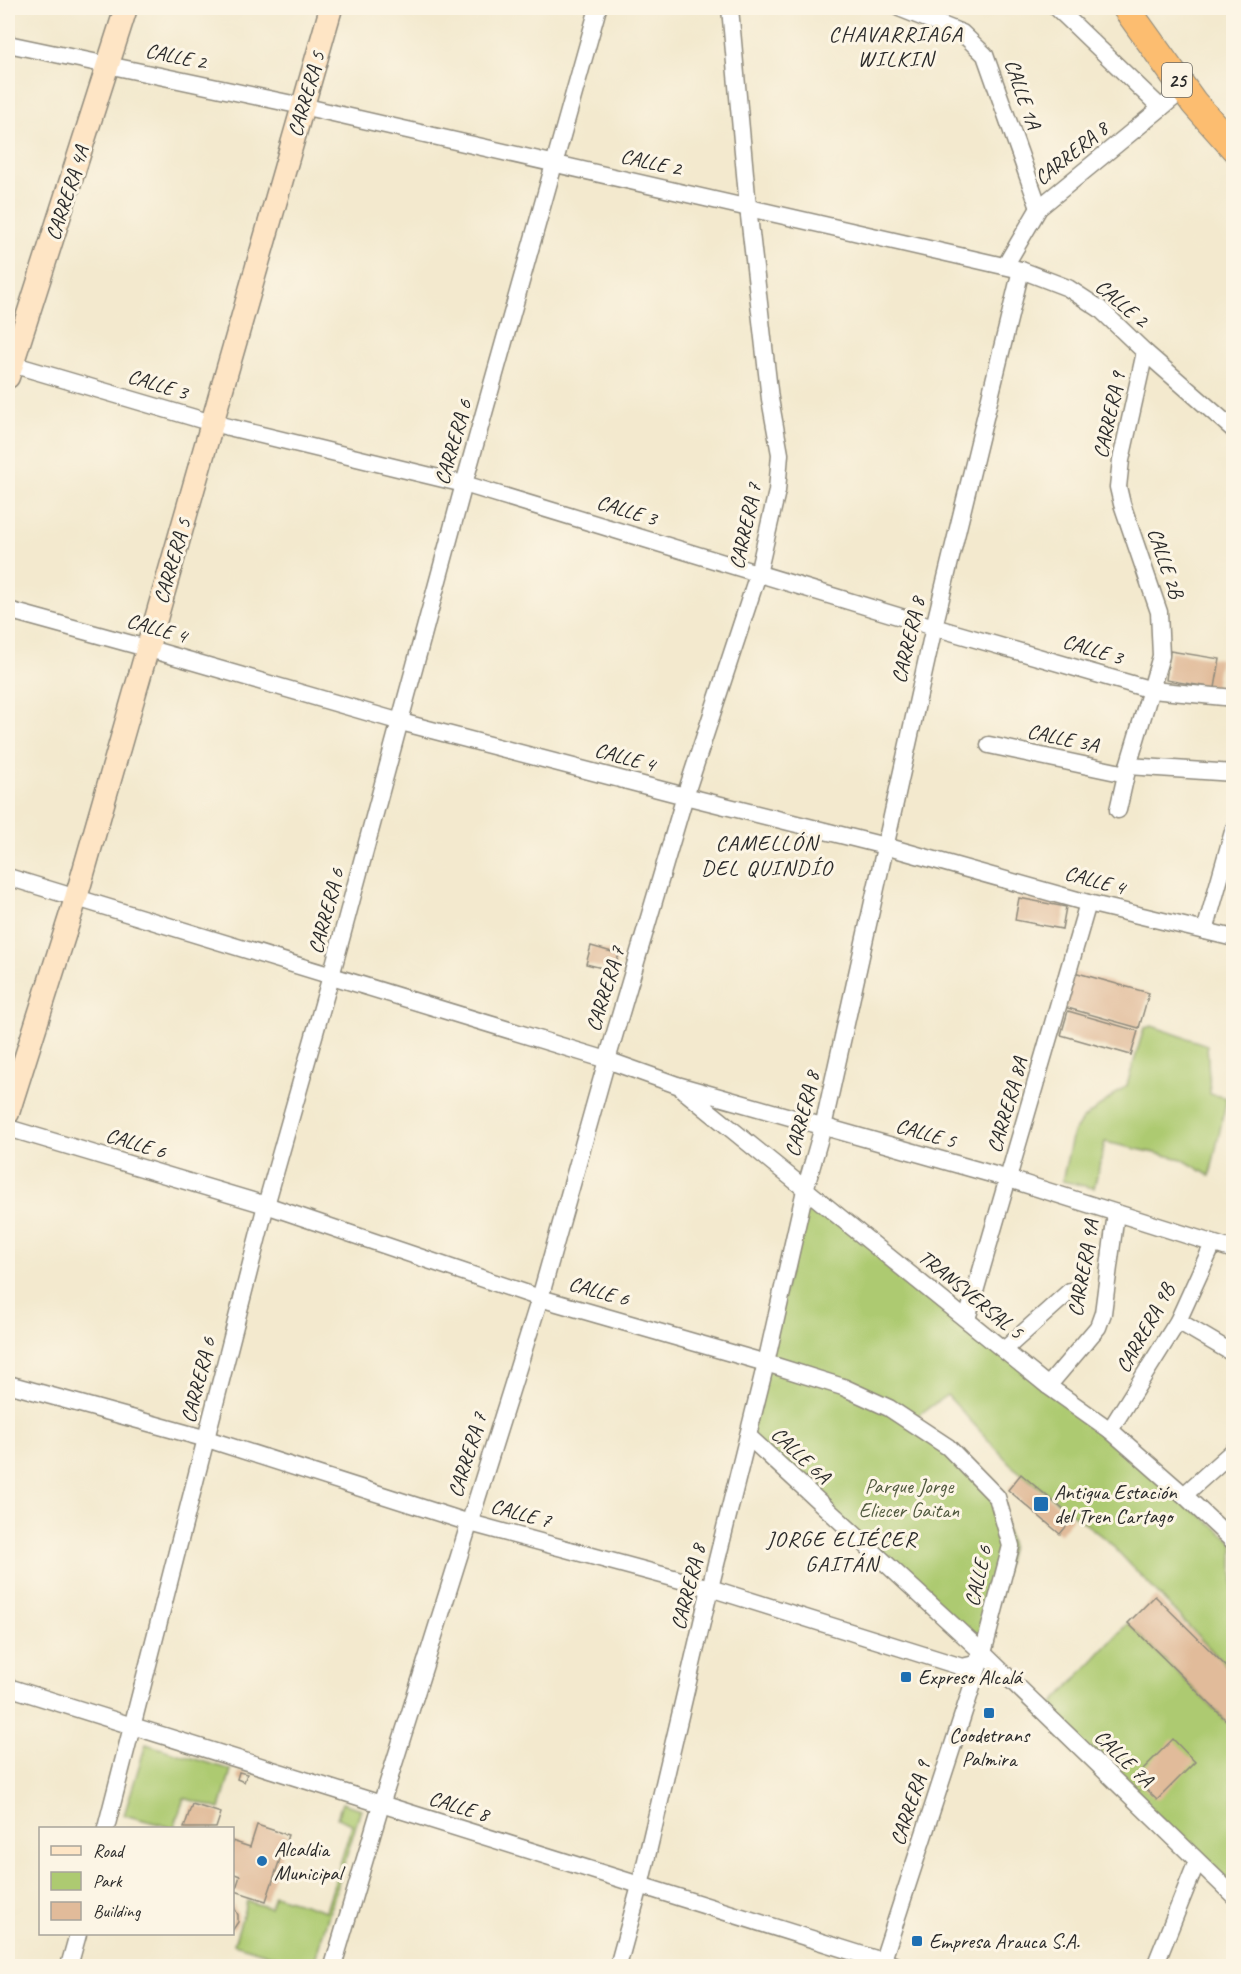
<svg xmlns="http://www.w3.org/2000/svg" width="1241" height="1974" font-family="Caveat,sans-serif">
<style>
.green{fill:#adca71;stroke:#6c7a4e;stroke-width:1.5}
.building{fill:#e1bb9a}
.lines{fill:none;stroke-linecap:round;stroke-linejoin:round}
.minor-casing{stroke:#8f8a7c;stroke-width:19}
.secondary-casing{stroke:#8f8a7c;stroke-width:25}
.trunk-casing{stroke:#8f8a7c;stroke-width:29}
.minor{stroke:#fff;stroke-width:16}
.secondary{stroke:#fee5c5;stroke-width:22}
.trunk{stroke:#fcbd6f;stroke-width:27}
.poi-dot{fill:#1f6fb2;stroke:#fcf5e5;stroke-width:2}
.labels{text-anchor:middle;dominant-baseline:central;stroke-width:6;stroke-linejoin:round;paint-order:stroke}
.shield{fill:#fcf5e5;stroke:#6a6863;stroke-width:1.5}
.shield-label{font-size:20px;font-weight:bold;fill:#2b2b2b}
.street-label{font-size:21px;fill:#2b2b2b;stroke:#fcf5e5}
.park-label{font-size:21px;fill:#525b40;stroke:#fcf5e5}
.poi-label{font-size:21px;fill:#2b2b2b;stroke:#fcf5e5;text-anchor:start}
.neighbourhood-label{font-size:22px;letter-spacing:1.5px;fill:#2b2b2b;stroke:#fcf5e5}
</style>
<rect width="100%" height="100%" fill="#fcf5e5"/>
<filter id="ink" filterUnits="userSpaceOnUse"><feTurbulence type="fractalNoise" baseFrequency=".0167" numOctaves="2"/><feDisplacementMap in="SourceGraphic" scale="12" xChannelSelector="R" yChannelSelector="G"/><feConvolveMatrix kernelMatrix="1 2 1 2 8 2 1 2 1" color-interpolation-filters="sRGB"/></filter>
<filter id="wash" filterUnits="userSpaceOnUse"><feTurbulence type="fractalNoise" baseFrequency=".008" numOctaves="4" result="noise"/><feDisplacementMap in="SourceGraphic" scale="24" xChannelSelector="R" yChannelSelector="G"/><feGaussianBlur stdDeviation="1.35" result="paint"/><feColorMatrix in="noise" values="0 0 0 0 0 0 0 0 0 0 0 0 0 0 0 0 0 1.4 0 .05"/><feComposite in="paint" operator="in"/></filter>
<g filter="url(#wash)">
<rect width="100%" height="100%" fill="#f3e9ce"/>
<g class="green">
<path d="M1152,1026L1207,1045L1210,1094L1227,1098L1210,1176L1182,1159L1105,1142L1094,1188L1062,1181L1073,1133L1082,1120L1127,1085L1144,1028Z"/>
<path d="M809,1194L967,1319L1233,1542V1673L1109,1542L1013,1467L947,1395L910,1421L997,1497L1011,1546L983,1653L748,1436Z"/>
<path d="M1128,1623L1233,1728V1885L1044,1713Z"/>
<path d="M146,1744L231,1770L220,1809L184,1798L174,1828L124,1815Z"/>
<path d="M342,1803L361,1809L313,1966H307L234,1944L247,1901L270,1908L274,1895L326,1911L352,1824L337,1818Z"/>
</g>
<g id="blocks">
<g class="building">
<path d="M1170,651L1220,659L1215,688L1166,680Z"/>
<path d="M1019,898L1066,907L1062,929L1015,920Z"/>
<path d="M591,946L619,954L614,971L586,964Z"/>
<path d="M1074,972L1149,993L1139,1028L1064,1007Z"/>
<path d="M1068,1011L1138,1031L1131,1055L1061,1035Z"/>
<path d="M1021,1474L1073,1518L1060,1534L1008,1490Z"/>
<path d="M1155,1596L1234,1674V1728L1128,1623Z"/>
<path d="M1173,1739L1195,1762L1157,1800L1134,1778Z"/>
<path d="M239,1772L247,1774L244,1782L237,1779Z"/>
<path d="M192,1804L221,1813L216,1828H184Z"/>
<path d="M257,1825L288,1835L266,1901L235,1891L240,1876L232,1873V1841L250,1847Z"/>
<path d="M232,1903L238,1915V1922L232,1931Z"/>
</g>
</g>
</g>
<g filter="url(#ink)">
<use href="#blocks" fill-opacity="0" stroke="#8f8a7c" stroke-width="1.5"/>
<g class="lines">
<defs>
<g id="minor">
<path d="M899,8L962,33L985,55L1039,208"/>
<path d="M1057,8L1161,108"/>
<path d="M8,44L302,106L1021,270L1068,288L1100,309L1145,352L1234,430"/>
<path d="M1005,266L1039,208L1183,90"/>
<path d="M8,363L212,423L464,484L934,627L1152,690L1234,698"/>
<path d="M8,610L146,648L401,722L685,796L885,846L1088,903L1234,938"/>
<path d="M989,745L1126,774"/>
<path d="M1128,766L1234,773"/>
<path d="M1118,810L1128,766L1161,656L1159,612L1122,504L1118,487L1121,460L1145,352"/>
<path d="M8,877L607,1060L677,1085L1009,1179L1234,1250"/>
<path d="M1205,931L1234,828"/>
<path d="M683,1090L1048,1386L1110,1430L1184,1495L1234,1542"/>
<path d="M8,1128L266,1205L540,1298L766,1363L843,1387L889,1408L948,1447L997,1497L1011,1546L983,1653L881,1966"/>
<path d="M967,1319L1088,903"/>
<path d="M1178,1321L1234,1354"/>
<path d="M1004,1350L1070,1291"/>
<path d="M8,1384L207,1439L470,1523L710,1588L962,1667L975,1664L982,1654"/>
<path d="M1048,1386L1098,1327L1103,1313L1116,1213"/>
<path d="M1110,1430L1178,1321L1213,1244"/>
<path d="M748,1436L983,1653L1234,1896"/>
<path d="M1184,1495L1234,1450"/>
<path d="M8,1687L898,1966"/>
<path d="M106,1828L266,1205L331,976L464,484L598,8"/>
<path d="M69,1966L78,1934"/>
<path d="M333,1966L381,1805L540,1298L607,1060L685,796L758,574L777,491L780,454L770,399L748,207L730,8"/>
<path d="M618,1966L640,1886L710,1588L766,1363L805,1190L823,1127L934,627L1021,270"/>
<path d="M1155,1966L1197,1861"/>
</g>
<g id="secondary">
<path d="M8,377L126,8"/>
<path d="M8,1113L76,898L331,8"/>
</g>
<path id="trunk" d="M1126,8L1194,103L1234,148"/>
</defs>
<use href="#minor" class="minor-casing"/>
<use href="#secondary" class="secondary-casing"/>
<use href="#trunk" class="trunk-casing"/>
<use href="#minor" class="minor"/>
<use href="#secondary" class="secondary"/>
<use href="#trunk" class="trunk"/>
</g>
</g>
<g class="poi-dot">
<rect x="1033" y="1496" width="16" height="16" rx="3"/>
<rect x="900" y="1671" width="12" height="12" rx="3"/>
<rect x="983" y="1707" width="12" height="12" rx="3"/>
<circle cx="262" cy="1861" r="6"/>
<rect x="911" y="1935" width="12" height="12" rx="3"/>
</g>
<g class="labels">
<rect class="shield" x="1162" y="63" width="30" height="34" rx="4.5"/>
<g class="shield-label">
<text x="1177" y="80">25</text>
</g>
<g class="street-label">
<text transform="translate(176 56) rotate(12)">CALLE 2</text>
<text transform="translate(306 94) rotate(-74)">CARRERA 5</text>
<text transform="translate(1023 94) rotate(71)">CALLE 1A</text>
<text transform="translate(1071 153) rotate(-39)">CARRERA 8</text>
<text transform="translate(651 162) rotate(13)">CALLE 2</text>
<text transform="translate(67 193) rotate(-72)">CARRERA 4A</text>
<text transform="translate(1122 303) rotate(40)">CALLE 2</text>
<text transform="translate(158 384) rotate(17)">CALLE 3</text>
<text transform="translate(1109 415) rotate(-78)">CARRERA 9</text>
<text transform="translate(453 442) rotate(-74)">CARRERA 6</text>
<text transform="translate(627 510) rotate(17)">CALLE 3</text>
<text transform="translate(745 526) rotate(-78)">CARRERA 7</text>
<text transform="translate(172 561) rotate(-74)">CARRERA 5</text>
<text transform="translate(1166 563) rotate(71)">CALLE 2B</text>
<text transform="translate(157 628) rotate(16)">CALLE 4</text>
<text transform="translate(908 640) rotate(-77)">CARRERA 8</text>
<text transform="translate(1093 649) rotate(17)">CALLE 3</text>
<text transform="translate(1063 738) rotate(12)">CALLE 3A</text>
<text transform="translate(625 757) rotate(15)">CALLE 4</text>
<text transform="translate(1095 880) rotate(15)">CALLE 4</text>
<text transform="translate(326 911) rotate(-75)">CARRERA 6</text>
<text transform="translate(605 989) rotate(-73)">CARRERA 7</text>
<text transform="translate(1007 1105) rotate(-74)">CARRERA 8A</text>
<text transform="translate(802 1114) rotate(-76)">CARRERA 8</text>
<text transform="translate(926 1133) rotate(16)">CALLE 5</text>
<text transform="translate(136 1143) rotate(17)">CALLE 6</text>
<text transform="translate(1083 1268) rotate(-80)">CARRERA 9A</text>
<text transform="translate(599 1291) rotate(16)">CALLE 6</text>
<text transform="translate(971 1294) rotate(39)">TRANSVERSAL 5</text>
<text transform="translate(1145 1328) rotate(-61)">CARRERA 9B</text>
<text transform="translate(198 1380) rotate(-76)">CARRERA 6</text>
<text transform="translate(467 1455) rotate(-73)">CARRERA 7</text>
<text transform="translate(801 1455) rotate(43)">CALLE 6A</text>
<text transform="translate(521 1513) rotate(15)">CALLE 7</text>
<text transform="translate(978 1576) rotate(-77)">CALLE 6</text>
<text transform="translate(688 1587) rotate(-76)">CARRERA 8</text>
<text transform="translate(1124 1758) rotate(44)">CALLE 7A</text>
<text transform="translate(910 1803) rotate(-72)">CARRERA 9</text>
<text transform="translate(459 1806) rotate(17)">CALLE 8</text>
</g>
<g class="park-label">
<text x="909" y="1486">Parque Jorge<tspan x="909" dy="24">Eliecer Gaitan</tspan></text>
</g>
<g class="poi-label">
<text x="1054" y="1492">Antigua Estación<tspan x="1054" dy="24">del Tren Cartago</tspan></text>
<text x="918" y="1677">Expreso Alcalá</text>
<text x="989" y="1735" text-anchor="middle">Coodetrans<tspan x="989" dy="24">Palmira</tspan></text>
<text x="274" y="1849">Alcaldia<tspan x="274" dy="24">Municipal</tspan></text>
<text x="929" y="1941">Empresa Arauca S.A.</text>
</g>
<g class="neighbourhood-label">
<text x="896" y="34">CHAVARRIAGA<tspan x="896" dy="25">WILKIN</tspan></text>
<text x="767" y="843">CAMELLÓN<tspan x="767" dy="25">DEL QUINDÍO</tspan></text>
<text x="842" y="1539">JORGE ELIÉCER<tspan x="842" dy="25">GAITÁN</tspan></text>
</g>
</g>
<rect width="1241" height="1974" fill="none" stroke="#fcf5e5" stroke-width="30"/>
<rect x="39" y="1827" width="195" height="108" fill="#fcf5e5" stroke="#a8a49b" stroke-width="1.5"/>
<rect x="51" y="1846" width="30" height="9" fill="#fee5c5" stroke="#a8a49b" stroke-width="1.5"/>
<text x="93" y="1857" font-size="18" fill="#2b2b2b">Road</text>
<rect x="51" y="1872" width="30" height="18" fill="#adca71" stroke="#a8a49b" stroke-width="1.5"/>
<text x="93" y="1887" font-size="18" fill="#2b2b2b">Park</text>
<rect x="51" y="1902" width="30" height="18" fill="#e1bb9a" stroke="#a8a49b" stroke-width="1.5"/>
<text x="93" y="1917" font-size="18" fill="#2b2b2b">Building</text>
</svg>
